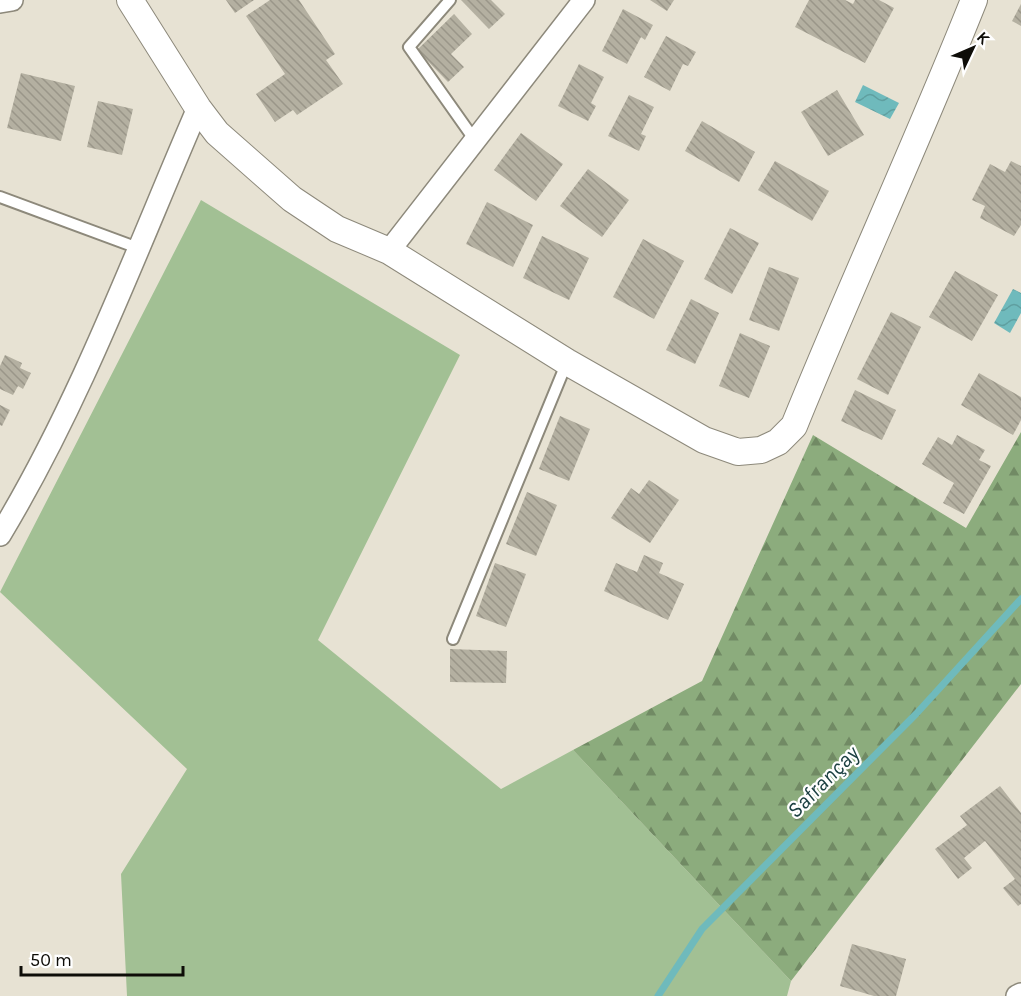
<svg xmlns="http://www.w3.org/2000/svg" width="1021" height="996" font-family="Karla,sans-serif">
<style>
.grass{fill:#a2c094}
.forest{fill:url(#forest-firs)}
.water{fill:url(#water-waves)}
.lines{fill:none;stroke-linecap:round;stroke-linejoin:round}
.stream{stroke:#6fbabc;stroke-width:7}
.building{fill:url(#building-back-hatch)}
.service-casing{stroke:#8d897b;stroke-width:14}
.minor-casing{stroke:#8d897b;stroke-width:24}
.tertiary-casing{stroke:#8d897b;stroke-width:28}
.service{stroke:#fff;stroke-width:10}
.minor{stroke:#fff;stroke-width:21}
.tertiary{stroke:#fff;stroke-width:26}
.labels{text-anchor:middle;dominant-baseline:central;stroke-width:4.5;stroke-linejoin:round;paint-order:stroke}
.water-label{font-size:22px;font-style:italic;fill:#1c4042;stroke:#fff}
</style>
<defs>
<pattern id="forest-firs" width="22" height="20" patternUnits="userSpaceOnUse" patternTransform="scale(1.5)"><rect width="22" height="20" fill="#8cac7d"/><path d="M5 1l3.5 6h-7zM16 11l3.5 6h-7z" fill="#718a64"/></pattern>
<pattern id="water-waves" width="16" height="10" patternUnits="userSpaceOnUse" patternTransform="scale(1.5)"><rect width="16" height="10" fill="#6fbabc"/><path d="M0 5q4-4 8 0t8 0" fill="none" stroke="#5f9fa0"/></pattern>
<pattern id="building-back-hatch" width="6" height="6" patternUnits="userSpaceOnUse" patternTransform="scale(1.5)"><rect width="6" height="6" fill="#b4b0a1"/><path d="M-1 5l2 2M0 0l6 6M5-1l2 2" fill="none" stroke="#9a9689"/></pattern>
</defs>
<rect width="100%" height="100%" fill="#e7e2d3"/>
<path class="grass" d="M201,200L460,355L318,640L501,789L573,750L791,981L787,996H127L121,874L187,769L0,592Z"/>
<path class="forest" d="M1021,432V684L791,981L573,750L702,681L813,435L966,528Z"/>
<g class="water">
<path d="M863,85L899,103L890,119L855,102Z"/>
<path d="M1013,289L1021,293V313L1010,333L994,323Z"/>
</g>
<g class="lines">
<path class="stream" d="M658,996L702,929L916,714L1021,599"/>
</g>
<g class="building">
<path d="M226,0H254L235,13Z"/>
<path d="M270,0H299L335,54L326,60L343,84L297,115L293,110L275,122L256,94L285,74L246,16Z"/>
<path d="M461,0H491L505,14L489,29Z"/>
<path d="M650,0H674L667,11Z"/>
<path d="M809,0H845L853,4L855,0H879L894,8L865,63L795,27Z"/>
<path d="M1021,4V26L1012,21Z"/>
<path d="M623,9L653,25L645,40L641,37L627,64L602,51Z"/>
<path d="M454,14L472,34L451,54L464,67L448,82L417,50Z"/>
<path d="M666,36L696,52L688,66L683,64L670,91L644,77Z"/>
<path d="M579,64L604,77L591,103L596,106L588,121L558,106Z"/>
<path d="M21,73L75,86L61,141L7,128Z"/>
<path d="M837,90L864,135L828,156L801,112Z"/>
<path d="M629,95L654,107L641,134L646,136L639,151L608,136Z"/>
<path d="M98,101L133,109L122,155L87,147Z"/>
<path d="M702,121L755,152L739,182L685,151Z"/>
<path d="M521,133L563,164L536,201L494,170Z"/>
<path d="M775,161L829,191L812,221L758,190Z"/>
<path d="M1011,161L1021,166V225L1014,236L980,218L985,206L972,200L990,164L1005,172Z"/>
<path d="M588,169L629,200L602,237L560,206Z"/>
<path d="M487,202L533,225L513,267L466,244Z"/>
<path d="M730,228L759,243L732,294L704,279Z"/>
<path d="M542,236L589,258L569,300L523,278Z"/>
<path d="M643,239L684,261L654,319L613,297Z"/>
<path d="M769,267L799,278L779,331L749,320Z"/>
<path d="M955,271L998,295L972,341L929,317Z"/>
<path d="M691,299L719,313L695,364L666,350Z"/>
<path d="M891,312L921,327L888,395L857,379Z"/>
<path d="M740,333L770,346L749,398L719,386Z"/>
<path d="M5,355L22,363L20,368L31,373L23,389L18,386L13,395L0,389V366Z"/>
<path d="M979,373L1021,397V420L1013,435L961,405Z"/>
<path d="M855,390L896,410L882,440L841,421Z"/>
<path d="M0,405L10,410L2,426L0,425Z"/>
<path d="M560,416L590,429L569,481L539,469Z"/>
<path d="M957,435L985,450L979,460L991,466L964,514L943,503L954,483L922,464L938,437L952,445Z"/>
<path d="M649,480L679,500L650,543L611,518L631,488L639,494Z"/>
<path d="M527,492L557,505L536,556L506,544Z"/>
<path d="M644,555L663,563L659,573L684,584L668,620L604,591L616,563L637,572Z"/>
<path d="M495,563L526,574L506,627L476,616Z"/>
<path d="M450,649L507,651L506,683L450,682Z"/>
<path d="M1000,786L1021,813V904L1018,906L1003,888L1015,879L985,841L964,858L972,868L958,879L935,849L967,825L960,816Z"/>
<path d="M852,944L906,959L896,996H874L840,986Z"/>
</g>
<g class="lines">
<defs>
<g id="service">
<path d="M450,0L409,47L474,139"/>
<path d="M0,197L138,248"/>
<path d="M453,639L567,362"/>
</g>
<g id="minor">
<path d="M0,2L12,0"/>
<path d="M389,251L584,0"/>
<path d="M0,535C81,401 136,251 198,108"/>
<path d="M1017,996L1021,994"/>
</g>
<path id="tertiary" d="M130,0L198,108L217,133L292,199L337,229L389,251L567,362L704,440L738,452L761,450L778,442L794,426C852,283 917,143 974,0"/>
</defs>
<use href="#service" class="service-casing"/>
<use href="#minor" class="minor-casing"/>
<use href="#tertiary" class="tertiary-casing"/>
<use href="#service" class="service"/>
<use href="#minor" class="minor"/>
<use href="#tertiary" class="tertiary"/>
</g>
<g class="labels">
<g class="water-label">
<text transform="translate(823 782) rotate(-45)">Safrançay</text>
</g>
</g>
<g transform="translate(973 48) rotate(46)" stroke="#ffffff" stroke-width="4.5" paint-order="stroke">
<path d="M0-4.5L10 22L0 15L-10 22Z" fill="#0e0d08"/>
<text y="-9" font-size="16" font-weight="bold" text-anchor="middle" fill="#0e0d08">K</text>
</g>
<path d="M21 966v9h162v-9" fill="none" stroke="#0e0d08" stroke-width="3"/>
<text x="30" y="966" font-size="18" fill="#0e0d08" stroke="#ffffff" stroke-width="4.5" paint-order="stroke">50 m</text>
</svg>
